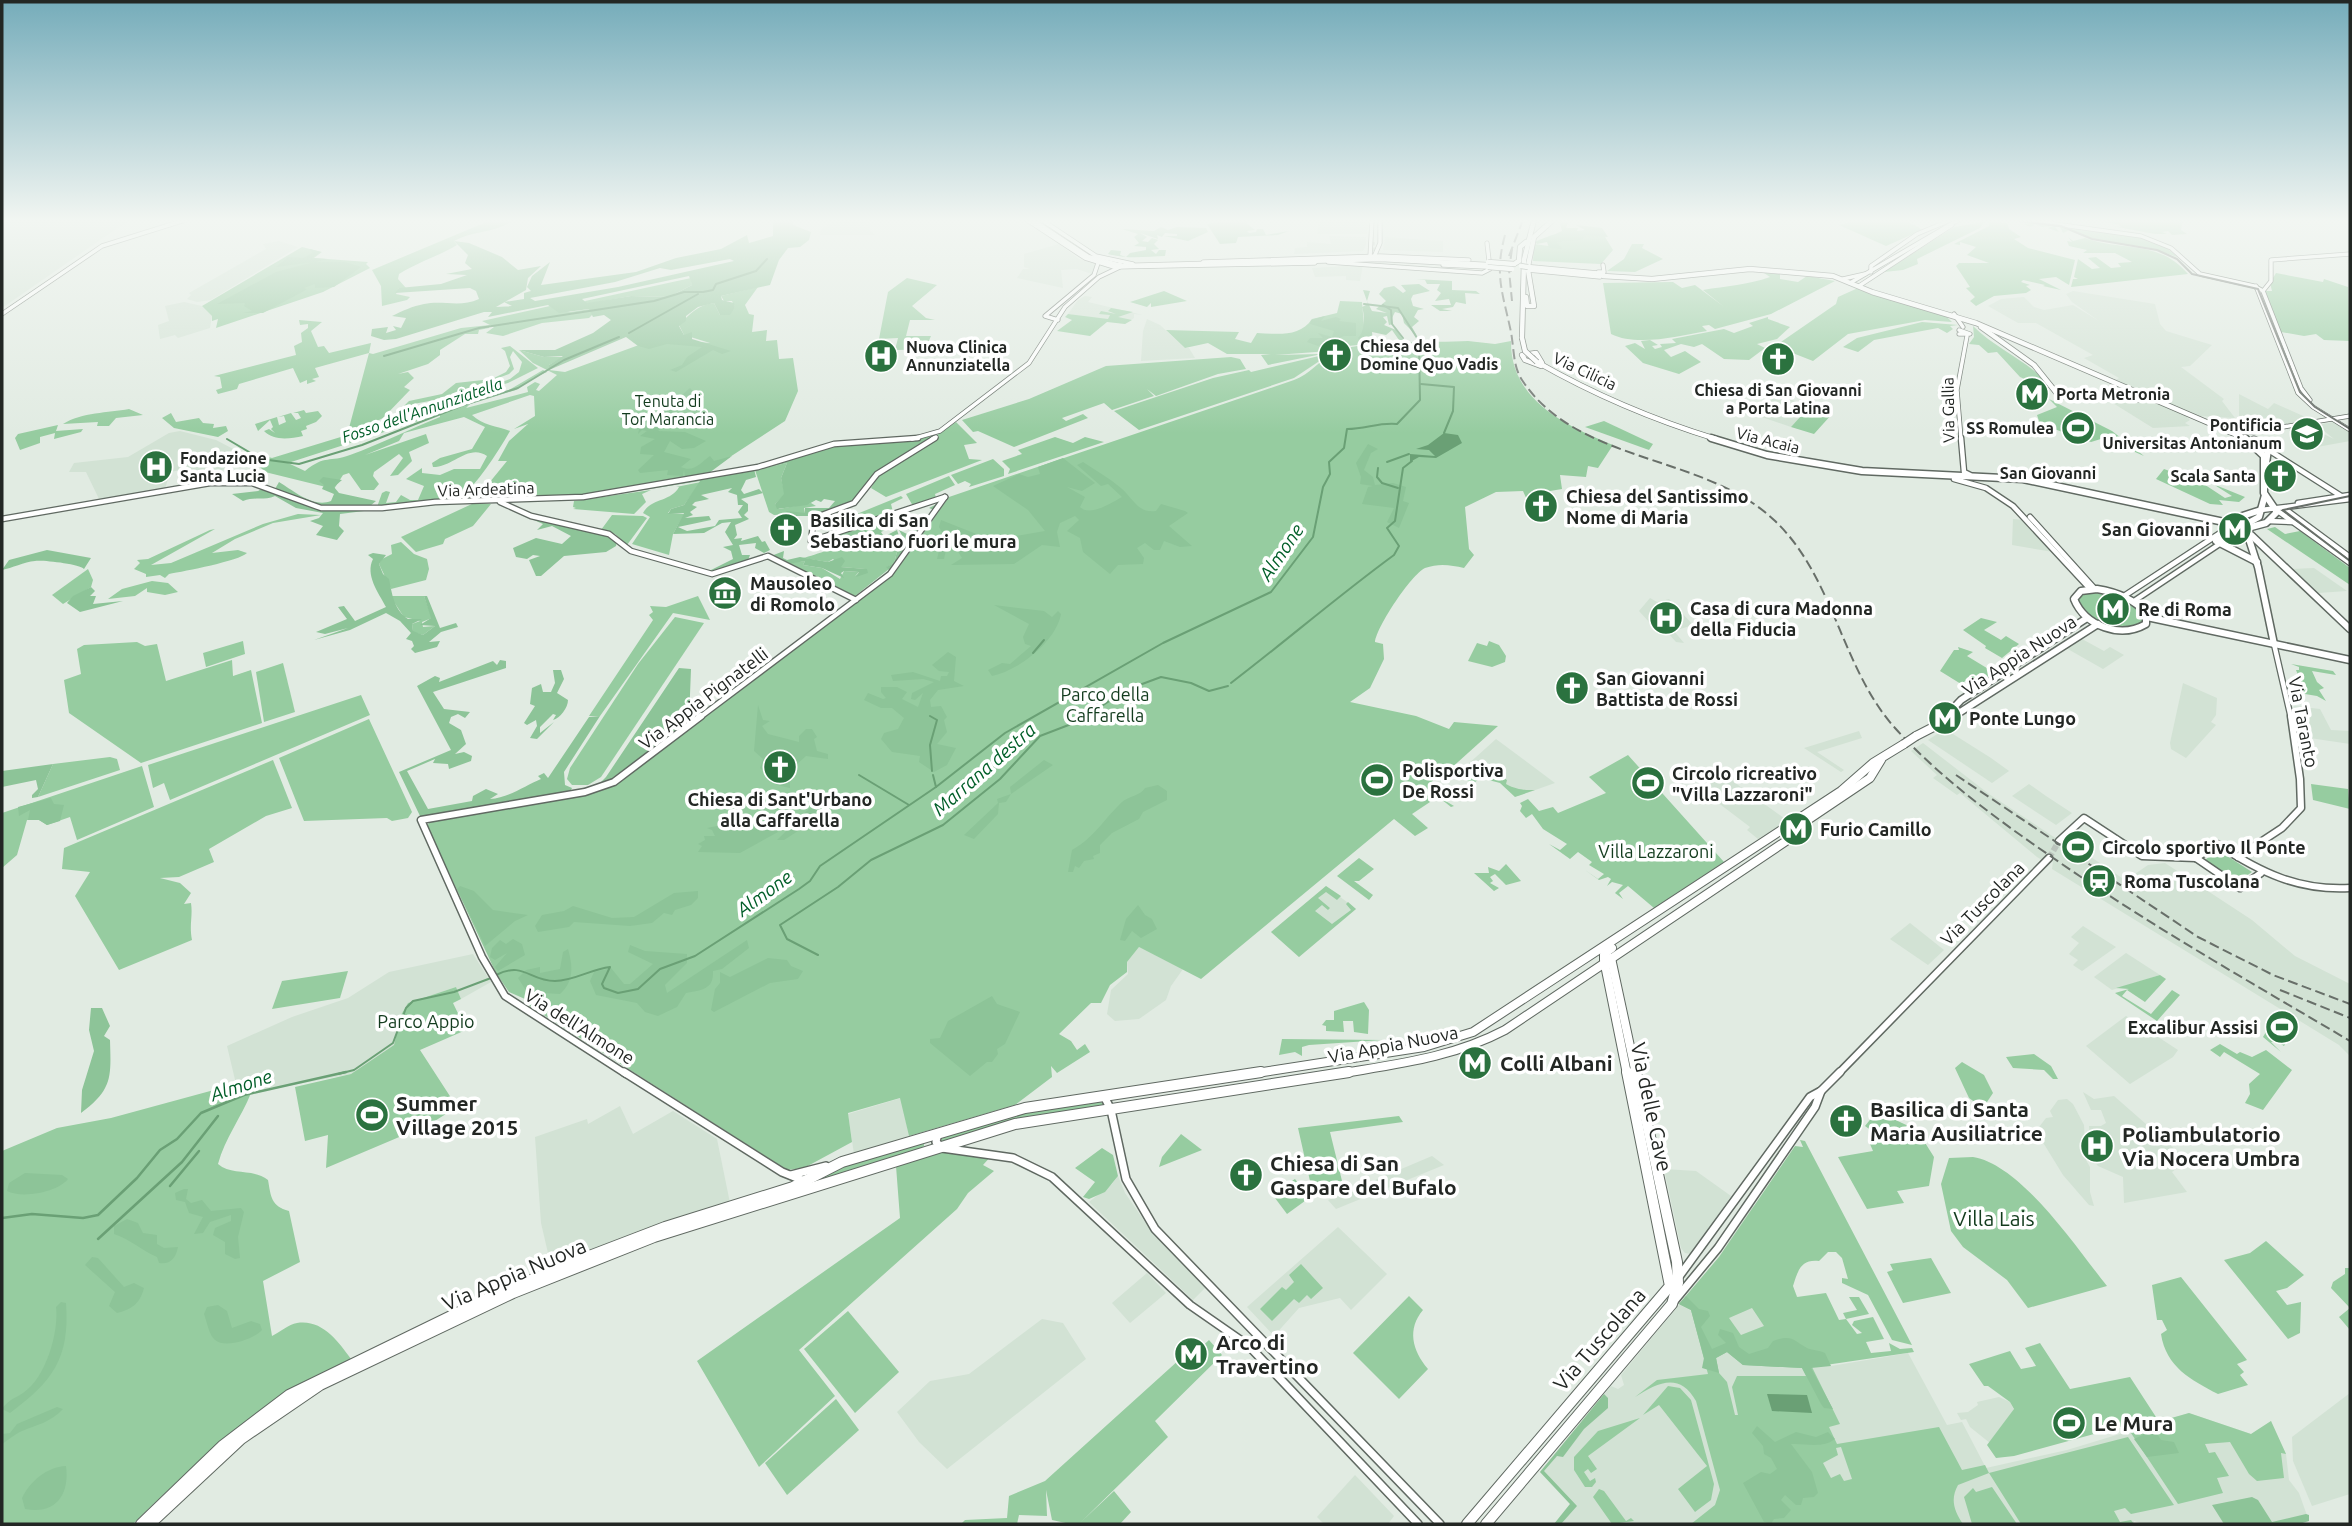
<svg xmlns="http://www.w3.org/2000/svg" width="2352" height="1526" viewBox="0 0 2352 1526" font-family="Ubuntu,sans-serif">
<rect width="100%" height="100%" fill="#e1ebe2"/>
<g fill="#d2e2d4">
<polygon points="2,220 129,220 2,308"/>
<polygon points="858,220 870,223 870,230 875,235 820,235 821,229 832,223"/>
<polygon points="1319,220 1368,222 1367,234 1317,234"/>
<polygon points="1329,236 1366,237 1366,245 1363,251 1294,254 1295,248 1307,247 1307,242 1331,244"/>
<polygon points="1385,237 1443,241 1443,252 1383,250"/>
<polygon points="279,241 298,247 211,300 197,302 187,299 191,295 189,293 266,249 263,244"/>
<polygon points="1059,244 1079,259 1095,264 1092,274 1077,269 1061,270 1063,288 1017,278 1023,269 1030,269 1024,267 1024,254"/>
<polygon points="1363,265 1360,281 1346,280 1346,276 1315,277 1312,268"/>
<polygon points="2073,291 2155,304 2160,324 2166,331 2212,345 2190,366 2181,367 2224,399 2222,401 2235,418 2198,416 2121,383 2116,380 2119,378 2084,358 2093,355 2036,323 2018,323 1988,306 2001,299 2024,297 2034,307 2044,310 2073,305 2099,321 2072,302 2066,294"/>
<polygon points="1085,296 1092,297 1088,302 1143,315 1134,314 1134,318 1125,324 1068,314 1078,300"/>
<polygon points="184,302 202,306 212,316 210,328 178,338 175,335 160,339 158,325 169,321 165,306"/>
<polygon points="1147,319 1160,325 1185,348 1189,348 1195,358 1141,361 1143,331"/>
<polygon points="1771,393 1810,406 1791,427 1756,415"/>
<polygon points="2239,394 2268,409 2274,403 2312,420 2258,428 2260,426 2239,417"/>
<polygon points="2108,400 2155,401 2185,415 2190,420 2185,423 2190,426 2153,428"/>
<polygon points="2334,422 2350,432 2350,441 2317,447 2289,430 2309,427 2334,439 2317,425"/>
<polygon points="180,431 216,440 239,452 251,464 207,473 205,483 190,485 186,469 170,472 165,489 100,501 86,472 69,472 74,463 128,457 169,433"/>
<polygon points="2013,519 2025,520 2053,552 2012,545"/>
<polygon points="2314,568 2347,591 2318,593 2292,569"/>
<polygon points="1650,598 1657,602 1669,599 1693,625 1674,631 1684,643 1676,642 1668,633 1661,635 1639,611"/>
<polygon points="2082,639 2104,651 2110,647 2124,655 2103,669 2066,648"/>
<polygon points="2183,683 2217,698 2216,715 2211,722 2216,725 2186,758 2171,749 2170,743"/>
<polygon points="2294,706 2320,709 2331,730 2350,731 2350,744 2303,737"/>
<polygon points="1945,729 1991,758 2009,771 1992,783 1928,740"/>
<polygon points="1859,731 1862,738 1817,752 1844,770 1841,772 1804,748"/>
<polygon points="1496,739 1527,762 1555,783 1518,796 1507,785 1466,766"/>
<polygon points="1923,743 1989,794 2078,853 2082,851 2122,878 2128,874 2132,876 2148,865 2165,863 2252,920 2295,956 2350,984 2350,1056 2339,1045 2052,869 2053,861 2045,856 2042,860 2037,857 1960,793 1957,795 1933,778 1937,775 1911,751"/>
<polygon points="1720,771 1742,788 1788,821 1758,839 1747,830 1750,827 1696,786"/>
<polygon points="2029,784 2046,796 2072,813 2056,825 2012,796"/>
<polygon points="1326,886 1356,909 1299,957 1271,932"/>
<polygon points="1910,923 1944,950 1928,965 1890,939"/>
<polygon points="2083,926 2116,947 2082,971 2073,965 2078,960 2069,954 2079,943 2071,937"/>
<polygon points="1139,947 1183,969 1171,986 1166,1000 1139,1019 1115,1021 1107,1014 1111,990 1128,974 1127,962"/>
<polygon points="2126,953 2160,975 2112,990 2094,977"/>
<polygon points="473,954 491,982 461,999 456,987 408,1003 401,1015 394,1045 351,1074 251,1093 236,1084 227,1046 292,1017 348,998 389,972"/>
<polygon points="2126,1016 2178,1050 2173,1057 2130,1084 2086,1046"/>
<polygon points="2083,1092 2094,1099 2114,1096 2187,1160 2172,1172 2187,1192 2124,1203 2123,1177 2098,1166 2092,1159 2089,1126 2101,1126 2106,1123 2101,1110 2091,1110"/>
<polygon points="901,1098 909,1136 854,1154 848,1114"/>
<polygon points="2067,1099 2073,1104 2084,1125 2086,1160 2090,1167 2090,1192 2094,1206 2089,1205 2063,1175 2036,1131 2046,1118 2053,1117 2050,1111 2058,1100"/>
<polygon points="620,1106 633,1134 673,1111 717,1139 730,1203 633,1233 551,1266 541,1223 535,1137 587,1119 588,1124"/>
<polygon points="1432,1156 1444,1165 1336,1209 1328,1200"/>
<polygon points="1664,1169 1696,1171 1731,1196 1691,1254 1685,1253 1681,1248"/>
<polygon points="1118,1176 1125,1193 1154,1235 1205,1288 1193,1300 1089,1202 1112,1184"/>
<polygon points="1753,1205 1831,1366 1908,1353 1947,1425 1962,1422 1986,1468 2067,1450 2189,1413 2251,1434 2271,1421 2286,1454 2289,1480 2299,1493 2309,1521 2299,1524 2143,1524 2134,1521 2134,1524 1554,1524 1570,1504 1540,1472 1611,1386 1618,1389 1624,1385 1621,1375 1719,1257"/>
<polygon points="1338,1227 1387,1274 1351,1310 1340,1298 1299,1308 1274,1336 1247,1307"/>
<polygon points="1147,1273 1166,1293 1130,1323 1112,1303"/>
<polygon points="1042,1319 1063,1323 1086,1359 947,1469 919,1442 897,1412 930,1381 969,1374"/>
<polygon points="2350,1393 2350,1494 2312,1506 2293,1461 2292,1437"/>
<polygon points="1999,1397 2010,1402 2014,1410 1990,1443 1970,1427 1966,1419 1961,1420 1957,1413 1968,1412 1978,1405 1977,1402"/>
<polygon points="1355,1475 1394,1516 1388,1524 1324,1524 1317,1517"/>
</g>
<g fill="#96cca0" fill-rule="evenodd">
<path d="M491,220H514C494,234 474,230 454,241L457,245C439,256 418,262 399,274L398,279L406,288H399L396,294L410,297L407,300L382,306L381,286L372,270Z"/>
<path d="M1859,220C1880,220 1906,216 1922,230L1886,246L1839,225Z"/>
<polygon points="1993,220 2005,221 1996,223 2007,223 2009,229 2021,237 2014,239 2028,248 2075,260 2069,285 2056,277 2039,279 2061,290 2043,286 2045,285 2023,280 2021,282 2030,285 2026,286 2031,290 2026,293 1994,296 1976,306 1970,301 1975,297 1966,288 1970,287 1956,266 1959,263 1989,263 1967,255 1976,247 1960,242 1960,245 1954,244 1989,226 1990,221 1995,223"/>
<polygon points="2092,220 2183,220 2181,230 2187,234 2172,235 2168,231 2162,232 2167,234 2155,234 2112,226 2121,227 2118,224"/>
<polygon points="1984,222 1980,228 1917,259 1918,264 1903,270 1884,272 1954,227"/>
<path d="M2022,222C2061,227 2150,226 2177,257C2142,243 2101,246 2069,230L2063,233L2060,227H2055L2059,232L2048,228L2053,226L2042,227L2035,224L2031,227L2023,224L2033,223Z"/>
<polygon points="1602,232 1613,250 1601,264 1533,261 1534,244 1549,246 1555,239"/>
<path d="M2068,237L2073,241L2085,238C2123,252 2158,239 2188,274L2071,287L2073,279H2078L2074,277L2078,259L2092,269L2100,268L2088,258L2096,257L2111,268L2121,267L2118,263L2132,262L2115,253H2083L2087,250L2069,246L2067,241L2072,242Z"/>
<polygon points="1632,244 1644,244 1642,248 1663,259 1635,272 1607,271 1624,259"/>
<polygon points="302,247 322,252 314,258 368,262 366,264 370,268 323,292 207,331 216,328 218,319 212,321 212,316 202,306"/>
<path d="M1764,273L1780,274V279L1798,282L1807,276L1835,281L1771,314L1715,329L1709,325L1702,326L1707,331C1679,336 1637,347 1611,334L1603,283L1673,282L1682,288L1695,285L1723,306L1703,290C1726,286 1748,285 1770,277Z"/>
<polygon points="2276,273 2323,282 2324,279 2348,287 2350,341 2324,340 2316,334 2304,336 2281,332 2265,291 2272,291 2270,283"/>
<polygon points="691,278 692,285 669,297 631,296 586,304 585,301"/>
<polygon points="907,278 937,285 912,306 926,318 935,320 910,320 906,336 931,336 928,343 949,344 948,349 895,350 898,338 879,339 888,292"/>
<path d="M758,287L745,305L749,314L754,315L752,332L767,330L766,341L777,340L779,359L793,358L798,391L785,421L713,468L705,476L599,494L528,498L534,486L505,487L500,496L486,497L492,488H485L507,461H498L509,441L528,424L514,429L535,416L534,396L530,395L472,415C482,425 497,426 510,431C495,457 479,481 458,501L377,507L382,493L386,491L390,492L386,503L396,502L401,495L410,500H418L424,486L406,479L422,468V473L440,475L454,469H480L487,456C469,443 453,467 433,467L432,463L440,458L472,449L485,427L464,417L404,433L399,441L365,455L426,434L429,443L409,452L412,461L398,475L390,476L403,458L399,454L374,472L373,476L379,484L374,490H361L349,473L343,475L334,489L265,472L250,457L258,454L272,458L344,436L342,431L349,428L369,353L315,368L319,377L312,379L316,381L307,384V380L300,383L293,368L239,384L237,389L218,394L216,390L222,388L220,377L214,376L296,355L294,346L302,342L301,333L308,328V324L300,325L299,320L322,322L311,331L318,347L324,346L329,353L371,343L369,353L373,354L461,328L490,325L489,328L479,330L478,334H465L440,350V355L428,364L398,374L408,372L414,378L404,387L410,390L383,418L359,430L360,436L509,390L543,370L547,372L533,378L516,390L471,403L466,408L528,392L527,387L535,382L540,384L536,390L539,391L557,375L533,363L519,350L544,357H563L549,365V370L565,372L658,338L710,343L684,335L679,325C690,314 697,305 714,303L720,315L735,307L732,301H724L721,296ZM440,414V417C409,429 381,444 350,455C329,463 326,454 305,471L288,463Z"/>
<polygon points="1858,288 1942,312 1952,322 1925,320 1848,334 1813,361 1775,346 1836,304 1838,297"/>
<polygon points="1164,291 1187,301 1151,307 1151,303 1147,307 1130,302"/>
<path d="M1340,301L1362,302L1365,337L1368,344L1348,346L1336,340L1324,345L1329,351L1275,355L1322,354L1268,365L1261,355L1271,354H1227L1208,343L1185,348L1166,330L1239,332L1235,339L1251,343L1257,333C1279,334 1300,337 1312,319L1337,313Z"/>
<polygon points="550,306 570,312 590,309 594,313 589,318 542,323 503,336 486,333 494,327 482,321"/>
<polygon points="1111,308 1133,312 1118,317 1132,320 1125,324 1107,322 1090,336 1057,331 1072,320 1065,317 1068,314 1108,319 1110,315 1099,314 1101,311 1116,314 1108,311"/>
<polygon points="1768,317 1768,319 1790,327 1777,339 1757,344 1765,348 1749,360 1724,359 1702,344 1694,347 1681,344 1664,350 1671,357 1685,351 1701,362 1679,374 1643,363 1625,346 1635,343 1645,349 1641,341 1650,340 1658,345 1652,346 1655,349 1662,347 1660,344 1676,343 1672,339 1724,329 1734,333 1753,326 1749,323"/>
<polygon points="1922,322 1958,325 1950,326 1953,329 1947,333 1938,328 1874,340 1858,352 1843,347 1857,338"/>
<path d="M1973,326C1995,348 2027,361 2044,380L2042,387L2020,377L1997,352L1988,353L1979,345L1969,344L1974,337Z"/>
<path d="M1468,341L1495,344L1511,341C1510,400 1566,426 1613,445L1598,468L1588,466L1586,477L1560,475L1562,489L1550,491L1554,498L1527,500L1523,491L1496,492L1465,507L1469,549L1474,555L1464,568C1451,565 1439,563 1425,568C1411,575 1377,626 1375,642L1383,644L1384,659L1370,688L1350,702L1416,716L1449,729L1454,722L1498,726L1448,771H1439L1427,790L1454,806L1451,807L1436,795L1428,800L1430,802L1412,814L1428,828L1415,836L1394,819L1201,979L1139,947L1127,962V972L1110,985L1101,1003H1091L1059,1034L1071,1041L1077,1050L1085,1044L1090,1052L1057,1073L1051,1066L1052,1077L1015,1105L909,1136L900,1098L848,1113L852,1142L804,1168L787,1170L525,1003V999L509,992L496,973L427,826L431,820L570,798L619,782L896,571L949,497L1294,380C1310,374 1319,361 1333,353C1360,339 1435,343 1468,341Z"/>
<polygon points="510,346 538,368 508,383 469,394 510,379 519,372 522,362 513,351 510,357 514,369 509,374 441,399 413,404 396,420 365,431 389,421 409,401 442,394 456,383 492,379 506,372 510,366 505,351 501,348"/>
<polygon points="1319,356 1324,358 1294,378 1139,430 1114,411 1213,378 1249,370 1251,372"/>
<polygon points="1231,357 1240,359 1246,369 1218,374 1156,396 1147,389 1154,396 1112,410 1104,403 1062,418 1066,421 1083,414 1088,418 1014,447 978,431 973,432 962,420 1029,399 1106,366"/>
<polygon points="2049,399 2112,431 2144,456 2104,438 2091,442 2040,424 2037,415 2057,407"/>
<polygon points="1810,406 1832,414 1814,434 1791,427"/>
<path d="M129,409L143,415L116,418L109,426H97L98,422L63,424C82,412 108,413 129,409Z"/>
<path d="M304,410L306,413L318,411L322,416L316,422L306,426L307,429L301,431L303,436C289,439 274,441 264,431L269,429L275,433L271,429L273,427L270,420L258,431L255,424L277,417L279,425L286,422L284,416L278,417L291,413L296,420L301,418L298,413H293Z"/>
<polygon points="171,413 176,422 199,418 203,423 214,424 213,428 226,426 228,431 218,437 174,428 162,418"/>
<polygon points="1604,421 1653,444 1649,450 1585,427"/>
<polygon points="956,422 977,443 964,445 969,459 982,460 886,497 871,488 878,476"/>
<polygon points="58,425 56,431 83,429 81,432 54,439 55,433 40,437 40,443 20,450 15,438 18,434"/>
<polygon points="1055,437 1073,443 1085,437 1104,442 1008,474 1010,469 1002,461 1022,454 1018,450"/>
<polygon points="993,459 1004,469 1004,476 969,487 971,484 965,481 958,484 951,475"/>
<polygon points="787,463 781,478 785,494 775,504 779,509 811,503 816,506 804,508 805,513 774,515 769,512 755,470"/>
<polygon points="2164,469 2175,473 2184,471 2225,498 2232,496 2213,484 2245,497 2239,502 2219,500 2223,505 2210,504 2156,479"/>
<polygon points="949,476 955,485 935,494 936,498 913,506 906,494"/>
<path d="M701,482L684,505L671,509L668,513L684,514L673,534L669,555L632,544L650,517L643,513C651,498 671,502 679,487H676Z"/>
<polygon points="651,490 642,494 646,502 634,514 573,509 576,508 573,507 574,501"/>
<polygon points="901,496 903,498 891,504 893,512 853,525 847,518"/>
<polygon points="474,503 491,504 473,526 445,539 443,544 416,552 401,537"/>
<path d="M298,514L321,515L273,523L235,539L212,553L238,550L247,553C239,561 185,571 169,574L165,578L160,575L146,577V574L134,569L140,563L137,560L148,559L210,530L215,529L151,565L171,563L263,524Z"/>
<polygon points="612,515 643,516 647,518 627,545 615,534 601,530"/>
<polygon points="2275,527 2285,534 2300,531 2350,568 2350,585 2267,529"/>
<polygon points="401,542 414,554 427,559 429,569 426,580 391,589 379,564 382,559 392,554 391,545"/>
<path d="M873,543L881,550L907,544L897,552L894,563L887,567L889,569L855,596L788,563L805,561L803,565L822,568L840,579L844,571L859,572L855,576L865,569L841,567L833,559L828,562L803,558C819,554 854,539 867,547Z"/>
<polygon points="88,569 93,580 91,587 63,604 52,595"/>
<polygon points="152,581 168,583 178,592 165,595 147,592 147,588 135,596 108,599 122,589"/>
<path d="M2094,591L2123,597L2142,612V623C2120,632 2083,625 2078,599L2084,593Z"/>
<polygon points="390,596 424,596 432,618 422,622 423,627 435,626 423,635 413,632 412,624 420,621 404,617"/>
<polygon points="698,596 710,620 673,613 600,716 589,716 653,620 649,615 653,612 650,606 666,607"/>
<polygon points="675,617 704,623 601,777 588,785 572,785 567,779 570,768 638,664"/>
<polygon points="1981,618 1997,622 1984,630 2001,640 2006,636 2019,644 2002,658 1985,648 1986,646 1963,630"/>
<polygon points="243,641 245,654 206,667 203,653"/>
<polygon points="1489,641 1499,645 1506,656 1505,662 1492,667 1468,661 1477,643 1487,646"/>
<polygon points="137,642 145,646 157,644 166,681 232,660 233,676 251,670 262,723 141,763 69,713 64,680 81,674 77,649 84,645"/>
<polygon points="1958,647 1973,652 1967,656 1995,673 1980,683 1971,677 1961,684 1940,671 1954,650 1959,650"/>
<polygon points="283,663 295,712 264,722 256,672"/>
<polygon points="2291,664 2333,671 2336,675 2312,671 2317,682 2324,688 2319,690 2326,701 2317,696 2299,693 2294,679 2300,680 2296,670 2299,670 2299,667"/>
<polygon points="361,695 370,715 170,800 164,783 153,788 148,765"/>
<polygon points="369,719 412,812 408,818 392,821 387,818 304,821 279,758"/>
<polygon points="1628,755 1724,862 1654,908 1628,886 1619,893 1623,899 1615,893 1623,885 1612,882 1607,886 1611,879 1608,877 1599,880 1585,870 1598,879 1604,874 1589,865 1592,862 1578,852 1570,859 1549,844 1560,850 1567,844 1543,829 1532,814 1526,818 1520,811 1522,806 1520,803 1528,799 1539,811 1553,807 1558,813 1606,793 1589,777"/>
<polygon points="110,757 117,759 120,770 38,797 53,764"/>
<path d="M273,760L292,808L266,816L209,849L214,862L179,877L160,878L180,883L191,893L184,904L191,903C193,916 189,925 192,940L119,970L75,896L90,872L62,869L64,848Z"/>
<path d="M1472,761L1482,768L1484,773H1495L1507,780L1506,784C1517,790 1524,790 1535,790L1515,797L1500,783L1481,778L1472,784L1458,773Z"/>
<polygon points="142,766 154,807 77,840 70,817 47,825 39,820 27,820 17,855 2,868 2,813"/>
<polygon points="2311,784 2348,789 2350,809 2313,800"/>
<polygon points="2218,850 2252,872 2237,882 2205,860"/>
<polygon points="1359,858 1374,869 1359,881 1354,881 1373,895 1369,900 1337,876"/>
<polygon points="1506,864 1521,881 1506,885 1495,874 1490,877 1493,881 1490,883 1499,888 1494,891 1474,873 1489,873 1488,867 1499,871"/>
<polygon points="1326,886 1341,896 1337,900 1326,892 1318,898 1330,908 1328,910 1322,905 1315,911 1332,924 1351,910 1346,904 1348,902 1356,909 1299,957 1271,932"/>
<polygon points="348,971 340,998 272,1009 282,981"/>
<polygon points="2160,975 2166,979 2145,1002 2127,990 2122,996 2151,1014 2172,990 2180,995 2157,1021 2115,993 2129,989 2116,988"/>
<polygon points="456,987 461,999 453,1003 466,1030 420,1050 457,1107 430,1124 326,1168 328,1135 305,1141 295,1087 351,1074 394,1045 401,1015 408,1003"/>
<polygon points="1364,1002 1369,1010 1368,1034 1354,1032 1353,1021 1343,1021 1344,1032 1326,1031 1326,1026 1322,1025 1326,1020 1334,1020 1334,1011"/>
<polygon points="2278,1012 2297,1024 2284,1046 2276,1041 2271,1042 2281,1052 2263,1037"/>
<polygon points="1282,1039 1383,1040 1309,1045 1302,1047 1302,1056 1295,1052 1279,1055"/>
<polygon points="2220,1044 2237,1054 2240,1052 2252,1057 2266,1050 2292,1070 2263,1110 2245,1103 2250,1094 2249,1084 2260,1074 2224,1052 2220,1057 2210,1050"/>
<polygon points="2034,1054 2051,1066 2058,1079 2053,1079 2044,1070 2013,1068 2006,1057"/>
<polygon points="1962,1062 1984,1075 1993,1093 1983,1108 1969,1098 1955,1068"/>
<path d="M236,1084L251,1093C241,1118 225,1138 218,1164C232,1176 253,1168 268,1180C271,1197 271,1206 289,1211L300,1262L263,1281L272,1336C279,1333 289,1324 297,1323C322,1319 338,1341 351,1359C261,1403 203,1455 133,1524H2V1151L57,1128L111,1118Z"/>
<polygon points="1099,1099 1104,1106 941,1142 943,1136 1003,1116"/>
<polygon points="1872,1109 1917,1130 1934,1157 1929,1186 1897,1191 1904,1203 1867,1209 1838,1157 1873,1151 1870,1144 1874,1141 1870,1134 1872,1131 1865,1126 1873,1116"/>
<polygon points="1399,1116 1403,1122 1330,1132 1343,1185 1317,1189 1310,1181 1298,1128"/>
<polygon points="1181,1134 1202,1150 1159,1167 1162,1157"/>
<path d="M1800,1140L1805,1141L1912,1345L1892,1340L1868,1295L1842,1283V1278L1848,1279L1842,1258L1836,1252H1828L1819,1261C1801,1259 1798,1270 1793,1286L1797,1297L1826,1293L1839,1320L1846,1319L1843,1313L1857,1310L1849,1297H1859L1869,1314L1846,1319L1857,1334L1862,1333L1852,1325L1854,1321L1873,1317L1884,1339L1866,1342L1871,1353L1891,1351L1889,1343L1900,1349L1912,1348L1914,1352L1812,1367L1840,1424L1829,1427L1837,1444L1939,1427L1962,1470L1985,1465L1989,1473L2128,1437L2174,1505L2131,1514L2125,1508L2114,1511L2120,1522L2131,1520L2134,1524H2021L1989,1473L1958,1485C1950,1499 1954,1511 1963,1524H1691L1715,1505L1720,1490L1696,1401C1680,1372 1658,1382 1635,1397L1657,1380L1708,1374L1691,1310L1679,1304L1719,1257L1795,1146L1803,1147ZM1752,1308L1764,1326L1741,1335L1729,1318ZM1727,1352L1743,1365L1802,1368L1806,1376H1737L1732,1387L1738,1415H1735L1727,1382L1719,1373L1716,1358ZM1841,1447L1852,1479L1844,1481L1840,1474L1831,1478L1823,1463L1838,1455L1836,1448Z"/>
<polygon points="924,1141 924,1146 914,1152 823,1179 822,1175 828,1171"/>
<polygon points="1102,1148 1113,1155 1118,1176 1105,1192 1089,1199 1083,1197 1095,1182 1075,1168"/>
<polygon points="968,1152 992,1155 983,1165 994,1171 968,1193 957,1209 799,1350 835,1396 759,1467 697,1361 900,1218 896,1166 937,1153"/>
<path d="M1973,1157C2022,1165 2077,1249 2107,1286L2028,1308L2007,1280L1963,1247L1951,1231L1941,1184L1949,1158Z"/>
<polygon points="1295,1179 1309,1198 1287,1214 1272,1194"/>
<polygon points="2266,1241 2304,1275 2287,1288 2276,1291 2287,1305 2301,1302 2300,1333 2288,1339 2224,1260 2250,1253"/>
<polygon points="1931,1258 1951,1293 1903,1303 1887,1272 1893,1270 1890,1264"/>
<polygon points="1301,1264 1323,1288 1311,1299 1307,1295 1299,1303 1294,1299 1272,1321 1260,1309 1282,1287 1286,1290 1294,1282 1289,1275"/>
<polygon points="2345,1268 2350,1268 2350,1330 2339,1317 2350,1308 2331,1288 2333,1282 2345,1274"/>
<path d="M2181,1277L2247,1360L2237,1364L2244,1372L2240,1375L2248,1385L2218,1394C2191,1380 2166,1367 2161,1334L2167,1330L2162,1320H2157L2152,1285Z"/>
<path d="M1409,1296L1423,1310C1407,1329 1412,1350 1428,1369L1399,1399L1353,1353Z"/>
<polygon points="848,1311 899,1372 855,1413 804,1349"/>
<polygon points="1209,1340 1222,1355 1155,1421 1168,1437 1081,1522 1114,1491 1131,1512 1120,1524 1070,1524 1052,1520 1046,1490 1047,1516 1019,1515 1017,1524 961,1524 965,1520 1007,1518 1009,1496 1045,1481 1190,1350 1194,1354"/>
<polygon points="2040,1343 2070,1389 2130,1377 2156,1417 2014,1456 1996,1458 1987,1445 2014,1409 2010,1402 1988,1386 1984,1386 1969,1364 2010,1351 2021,1369 2036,1366 2025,1348"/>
<polygon points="1668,1386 1680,1388 1691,1400 1714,1484 1711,1500 1695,1512 1678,1489 1707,1466 1659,1405 1643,1415"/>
<polygon points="836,1399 859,1430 787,1495 765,1463"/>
<polygon points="2189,1413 2251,1434 2271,1421 2286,1454 2281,1453 2284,1478 2257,1481 2249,1474 2230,1442 2205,1444 2209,1453 2215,1452 2229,1476 2217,1478 2223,1493 2178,1504 2129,1430"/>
<polygon points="1640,1418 1588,1456 1597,1469 1591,1473 1588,1469 1584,1472 1590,1481 1595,1478 1596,1482 1592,1487 1585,1487 1574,1470 1574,1457 1598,1431"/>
<polygon points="1992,1487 2017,1524 1972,1524 1964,1497 1973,1488 1976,1492"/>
<polygon points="1599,1489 1604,1491 1626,1521 1631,1518 1634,1521 1612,1524 1593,1497"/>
</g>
<g fill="#8dc498" fill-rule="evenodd">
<path d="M773,220H792L793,225L811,232L809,240L800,247L788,248L779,260L770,285L721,296L722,300L734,303L735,307L730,315H720L714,303L698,307L686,316V321L679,326L684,335L692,332V339L731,351L722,354L713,350L676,372L670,370L682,365L687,357L702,347L667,344L649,349L638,346L626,337L549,370V365L563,356L544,357L519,350H555L593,333L611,320L604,315L593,317L589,309L559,313L548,305L488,317L492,312H484L396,339L384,340L371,336L372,329L388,327L386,333L396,330L393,326L401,328L406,318L392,316C402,311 413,306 424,304C443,300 460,308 479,299L476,291L470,288L395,293L399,288L441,284L467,275L446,274L472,269L465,263L468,255L454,241L469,243L502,257L518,270L541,266L528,278L526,290L496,307L512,306L504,302L524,299V293L531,291L527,287L532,276L550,262L541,285L636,272L676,258L721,249L747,235L749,243L773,236ZM730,259L734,261L618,287L535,301L530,298L615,282L660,268L671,270ZM689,276L692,285L669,297L631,296L587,303L582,299Z"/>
<polygon points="1241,220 1251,221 1246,223 1255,230 1247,231 1249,233 1256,232 1257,229 1263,229 1266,235 1289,231 1278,235 1238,237 1236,243 1220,244 1207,224"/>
<path d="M1559,220H1569L1566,228H1578L1577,231L1585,230L1576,225L1602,228L1608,237L1585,235L1582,240L1557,242L1562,249L1549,248L1547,242L1537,244L1535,242C1544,237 1552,236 1562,231Z"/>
<path d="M1161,227L1168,230L1177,227L1206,228L1208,232L1188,241L1164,236H1177V234L1165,233L1162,237L1157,235L1158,239L1140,233L1147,237L1142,241L1148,242L1152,238L1158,240L1154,244L1159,249L1151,250L1156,254L1159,250H1166L1165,256C1149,256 1130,260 1108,254L1111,250L1121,251L1120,255L1126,257L1130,253L1146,250V247L1134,246L1139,243L1134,237L1138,234L1122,229L1154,231Z"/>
<polygon points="310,249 321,252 312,258 328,259 315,262 345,262 361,267 334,287 315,288 315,284 304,288 307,289 304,291 263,313 243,313 252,311 244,306 245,303 217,304 276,272 314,262 276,267 288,257 304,258 312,253"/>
<polygon points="1416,279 1452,281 1452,290 1476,291 1480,294 1465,293 1466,304 1456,302 1453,307 1442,309 1452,311 1440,311 1431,305 1451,305 1449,299 1435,301 1441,293 1437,290 1440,284 1427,284 1425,280"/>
<path d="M1419,284L1430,291L1413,295L1411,299L1413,306L1424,309L1418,310L1414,317L1419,321L1412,327L1417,336L1404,323L1402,314L1395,312L1391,320L1393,324L1389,325L1387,316L1383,317L1387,322L1384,325L1396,330L1404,341L1399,340L1392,330L1386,335L1372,332L1373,343L1360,342L1358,338C1365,332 1365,315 1362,307L1368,304L1363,290L1370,291L1367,301L1372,311L1387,313L1376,309L1386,301L1379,294L1384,288L1394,286L1403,293L1406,291L1401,285Z"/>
<polygon points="1325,316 1321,321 1336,317 1341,319 1339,321 1356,323 1356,336 1344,336 1318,346 1307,342 1310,338 1323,338 1318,333 1332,337 1334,331 1310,324 1311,320"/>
<path d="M690,388L700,400L674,407L670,420L658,431L685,432L706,441L694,448L682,449L670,441L664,452L691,459L681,467C694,473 701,462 710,456L714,461L732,456L705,476L685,477L684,470L683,476L667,475L668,470L640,473L638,470L654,455L640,454L641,447L655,439L640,436L647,431L642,430L638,434L640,424L665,410Z"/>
<polygon points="937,435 879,472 858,499 817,516 780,516 787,511 805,513 805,508 829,508 835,501 824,499 821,502 816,500 807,505 777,509 775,504 784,494 781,478 787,463 755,470 833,446 907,441"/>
<polygon points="1368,444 1378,449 1371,453 1364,470 1373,477 1375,485 1393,483 1406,487 1403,501 1409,503 1399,528 1387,522 1394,508 1362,504 1368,487 1373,486 1360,484 1361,477 1356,463"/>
<path d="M1063,458L1095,483L1082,491L1067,487L1085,497L1080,507C1090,517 1111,503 1122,497L1108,484L1101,486L1077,465L1083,462C1095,470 1109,478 1121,488C1132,497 1138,514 1156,511L1161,504L1185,511L1188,513L1169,526L1192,546L1180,547L1164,541L1160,550H1154L1145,543L1137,548L1144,558L1143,564L1118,565L1110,574L1083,552L1080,538L1067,531L1079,520L1075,516L1060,523L1057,532L1060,547L1042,545L1014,564L951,565L962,558L949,537L944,559H937L943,534L939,527L941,520L989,539L1003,534L1010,540V537L1045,531L1028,510L993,486L1019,474L1028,477L1040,474L1038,467Z"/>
<path d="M754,469L756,477L746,480L741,490L744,494L759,489L763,493L741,499L748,504V511L744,515L749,519L735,525L737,535L734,539L742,538L741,541L758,536L762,542L765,541L770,550L764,553L755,548L756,543L739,545L742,555H750L748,560L713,573L709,571L733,559L731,551L723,547L733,545L725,532L731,522L722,523L704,533L673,534L684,513L668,514L671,509L684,505L700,481L574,501ZM732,488L728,492L737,495L738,505H743L738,512L742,518L719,520L715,526L687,531L678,527L711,520L709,516L685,518L693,515L690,512L697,507L692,505L695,502L709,499L701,495Z"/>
<path d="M323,477L342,480L334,487L339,493L376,501L364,511L340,514L339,526L344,531L337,540L316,535L323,526L310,521L319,518L323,513L296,508L275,496C264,501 256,496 243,501L232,494L258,491L267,486L275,489L279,482C294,491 313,508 331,501L334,494L322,489L324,485L319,481Z"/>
<polygon points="941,502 892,571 857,597 771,556 784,551 783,558 787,560 800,557 828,562 842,557 845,561 841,567 867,569 868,573 856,577 859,572 844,571 841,573 844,578 822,568 803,565 805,561 789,564 856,596 889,570 886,567 894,563 897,552 906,544 890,539 895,538 887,535 897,530 899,536 897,538 899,541 904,539 899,530 909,535 934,510 929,508"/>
<polygon points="531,516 611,536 617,541 616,546 606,552 564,556 541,576 536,576 529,560 540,556 533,555 527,559 516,557 513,548 536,538 562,544 571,536 552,526 537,530 543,524 527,517"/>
<path d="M865,524L869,527L881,525L885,530L881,532L883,535H875L876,538C868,544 857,547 847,546L839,533Z"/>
<path d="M47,550L91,558L84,569C79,564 43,560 35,561C24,562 12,568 2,570L9,560Z"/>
<path d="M373,553L386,555L379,564L383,574L389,579C392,594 394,610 408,619H422L412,624L413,631L423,635L435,626L420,625L431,618L424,596H427L440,628L456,623L458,627L441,632L429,642L440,641L437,647L415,653L411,649L414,646L412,641L406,639L411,633L400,621L386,613L350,630L314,640L348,628L325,634L316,632L347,619L338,607L344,606L355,621L386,607C378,592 365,575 373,559L368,555Z"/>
<polygon points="91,587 95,591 90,596 96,596 93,604 123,601 80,612 67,603 73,596"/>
<path d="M994,605L1044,611L1052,617L1058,611L1061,614C1056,641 1020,670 992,676L988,670L1002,663L1010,664L1031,646L1025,644L1023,637L1029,624Z"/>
<polygon points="948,652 956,657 954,681 964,686 938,690 930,700 931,707 941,706 947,717 944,720 947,732 937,744 956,748 947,765 934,772 919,762 920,756 892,752 881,739 884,733 898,729 904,718 892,708 881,708 864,700 868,693 883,699 886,698 881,692 881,687 897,687 907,692 902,699 918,707 923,693 915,700 911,699 912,693 934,682 923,679 893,681 891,675 913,672 940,681 941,676 947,676 949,672 939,671 932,665"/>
<path d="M500,660L506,661V668L433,692L444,709L470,712L465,718L458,714L451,717L449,723L461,730L466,744L455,754L464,752L472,756L471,761L449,769L448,764L433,763L435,759L407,771L428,809L472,801L473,796L486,789L498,794L490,799C509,798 526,785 541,779L538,776L544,773L548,778L589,717L600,716L564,772L565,785L572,788L569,794L429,818L420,816L399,772L451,750L417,686L435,676L440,678L439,682L493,661L497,665Z"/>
<polygon points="679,668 691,669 689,720 621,776 595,788 606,777"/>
<path d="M553,670H561L564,679L557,693L568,700C568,708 560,718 553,720L556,715L553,714L540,727V733L554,722L537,739L530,738L537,726L536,720L527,725L524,723L535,706L530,704L532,688L541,684L543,692H551L555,683Z"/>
<polygon points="758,705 763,720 770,721 762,726 768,734 799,742 799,736 806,729 812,729 817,737 814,739 817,751 828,754 828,759 806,756 781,779 790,782 790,788 777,785 760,768 763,759 754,751"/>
<polygon points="1044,760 1053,765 1011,794 1006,802 999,803 998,814 974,839 964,835 998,803 997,799 1011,794 1010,787"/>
<polygon points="53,764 38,797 32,798 32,795 38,789 36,780 2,787 2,771"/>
<path d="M1158,785L1167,791V800L1143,812L1139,819L1112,833L1100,845V853L1093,856L1094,859L1084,861L1079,868L1075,866L1073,872H1068L1072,850C1095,837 1104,819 1122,802C1129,796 1140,796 1145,788Z"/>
<polygon points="802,793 822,796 825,799 820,811 807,816 809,824 784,840 777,840 811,807 811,803 801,797"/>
<polygon points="51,798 54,804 64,805 60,821 47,825 39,820 28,820 30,810 19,816 18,807"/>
<path d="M732,817H756V822C767,820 772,823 778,832L740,853L698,852L702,846L698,844L705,840L704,836H715L712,830L707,828L731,823Z"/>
<polygon points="460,886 474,891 493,910 528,915 515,921 485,946 457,889"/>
<polygon points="698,891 698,898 691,905 675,910 672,915 664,913 652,923 630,926 574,922 569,927 538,932 535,926 542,915 564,911 573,906 612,918 634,917 674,893"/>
<polygon points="1138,905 1145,915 1152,919 1157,929 1141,938 1132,931 1125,941 1120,940 1126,919"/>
<polygon points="513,939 522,944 525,955 498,971 495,967 507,953 495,960 490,957 492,948 500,940 506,944"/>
<path d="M747,940L749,948L722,969L713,971C714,990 701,990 686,993L677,1007L658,1016L645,1012L637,1003L596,995L590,981L594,972L611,968L624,984H630L653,964L628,952L630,945L645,951L687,954V963L665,985L667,993Z"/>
<path d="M568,949C573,966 574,982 560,994L527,992L518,978L526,970L540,967V973L560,969L563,952Z"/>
<polygon points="768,958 787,960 791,966 803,971 798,979 770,983 714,1012 711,1010 715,989 720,983 720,972 730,977"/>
<polygon points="992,996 997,1004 1020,1012 1005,1044 997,1049 998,1054 992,1062 987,1062 970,1076 930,1043 930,1039 940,1038 948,1021"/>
<path d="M91,1008H102L110,1026L104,1036L110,1040C111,1077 113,1089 81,1113L82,1090L94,1051L89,1030Z"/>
<path d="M25,1173L62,1175L68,1179C58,1192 22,1199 7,1191L9,1183Z"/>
<polygon points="184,1189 188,1189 186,1199 191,1203 202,1200 211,1211 241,1208 244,1212 238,1237 240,1258 235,1259 225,1254 225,1242 213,1235 215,1228 231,1221 231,1215 210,1222 203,1233 194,1234 203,1217 189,1213 185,1202 176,1200 175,1193"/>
<path d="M127,1219L138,1223L143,1233L157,1235V1244L164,1248L178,1247C176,1258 170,1265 159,1263L157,1257C141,1250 130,1239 114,1234V1226Z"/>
<path d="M92,1257L98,1258L124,1287L134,1283L144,1288C140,1303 133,1309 117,1313L109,1306L115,1292L85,1265Z"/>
<path d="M1686,1296L1699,1309L1708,1311L1710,1316L1701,1327L1712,1349L1726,1343L1718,1335L1720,1329L1733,1333L1739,1347L1749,1354L1768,1348L1773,1341C1792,1334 1793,1340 1807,1348C1811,1350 1819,1350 1825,1353L1831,1366L1811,1368L1833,1409L1824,1408L1821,1404L1802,1368L1743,1365L1727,1352L1716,1358L1719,1373L1702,1368L1704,1358L1691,1310L1679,1304Z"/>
<path d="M61,1302L66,1303C70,1358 53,1381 10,1413L2,1409C9,1399 14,1399 23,1393C46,1378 59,1332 56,1307Z"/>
<path d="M218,1305L227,1311L232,1328L251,1321L260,1324L262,1330C254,1339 225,1349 215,1340C209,1335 207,1322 204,1314L207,1307Z"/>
<polygon points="1604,1394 1608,1398 1608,1408 1584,1429 1563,1457 1557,1456 1544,1471 1577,1506 1561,1524 1554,1524 1570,1504 1540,1472"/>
<path d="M57,1407L63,1409C51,1422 37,1425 22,1431C15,1434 8,1440 2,1444V1434L10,1433L17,1424Z"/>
<path d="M1757,1426L1775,1442L1796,1432L1816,1437L1828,1432L1835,1439C1822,1449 1806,1443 1791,1444L1812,1472L1818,1493L1814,1497L1803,1498L1801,1505H1796L1785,1495L1781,1500L1791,1510L1784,1518L1774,1519L1771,1524L1764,1522L1743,1483L1761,1472L1770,1474L1777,1469L1771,1458L1764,1454L1763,1446L1752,1433Z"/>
<polygon points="2145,1429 2156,1432 2161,1440 2174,1442 2179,1453 2147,1457 2134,1439 2143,1435"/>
<path d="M66,1466C70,1495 55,1515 25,1509L22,1498C30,1481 47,1467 66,1466Z"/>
<polygon points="2252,1497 2258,1500 2272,1522 2306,1514 2309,1515 2309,1521 2299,1524 2224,1524 2212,1505"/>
</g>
<g fill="#6aa075">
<polygon points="1444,433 1458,435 1462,443 1436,458 1419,457 1410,462 1410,454 1435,456 1429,450 1416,449 1428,445"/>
<polygon points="1767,1394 1807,1395 1812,1413 1772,1411"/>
</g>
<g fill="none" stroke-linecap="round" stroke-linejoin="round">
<g stroke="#6aa075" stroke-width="2">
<polyline points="703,292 713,290 716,284 756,271 767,259"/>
<polyline points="1364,304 1398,308 1419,341"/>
<polyline points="1383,305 1391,310 1392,324 1403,338"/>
<polyline points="629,333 698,294"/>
<polyline points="384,356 479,328 654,301 684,292 702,292"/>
<polyline points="1421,384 1454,387 1453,411 1444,433"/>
<polyline points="227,439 261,459 299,464 362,445 461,406 518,388 564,360 619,337"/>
<polyline points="1387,462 1409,454"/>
<polyline points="1378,468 1377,477 1382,483 1398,488"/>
<polyline points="1033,653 1044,640"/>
<path d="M1231,683C1286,641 1338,596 1394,555L1399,546L1387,528L1395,521L1403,468L1412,461"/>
<polyline points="930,716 937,720 930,745 932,771"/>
<polyline points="859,775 909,805"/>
<polyline points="933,775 936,787"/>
<polyline points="818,955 787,939 780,925 838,887 871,860 943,825 1000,779 1040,736 1079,721 1126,690 1161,677 1191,683 1209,691 1228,686"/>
<path d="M496,975C524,961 529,981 555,981C574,981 591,969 610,967L602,984L604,988L618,993L638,989L660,969L695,956L799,889L810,881L820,866L936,787L1005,733L1163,643L1271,592L1313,537L1323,487L1330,474L1329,462L1344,448L1347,429C1366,429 1379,422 1397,424L1420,400L1419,344"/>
<polyline points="338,1074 354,1070 393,1043 406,1008 413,1001 454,992 491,978"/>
</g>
<g stroke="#6aa075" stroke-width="2.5">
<polyline points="170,1186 199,1151"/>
<polyline points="2,1218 32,1214 83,1218 98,1215 137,1178 160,1150 177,1139 201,1113 244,1095 346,1072"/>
<polyline points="98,1239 182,1162 218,1116"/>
</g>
<polyline stroke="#bbc4bc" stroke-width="3.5" stroke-dasharray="3.5 2" stroke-linecap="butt" points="1373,242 1373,253 1378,258"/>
<polyline stroke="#bbc4bc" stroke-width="6" stroke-dasharray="6 2.5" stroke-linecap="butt" points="2049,858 2059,841"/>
<g stroke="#606962" stroke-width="5">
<g id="secondary-far3">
<polyline points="1027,220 1085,258 1114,267 1315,263"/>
<polyline points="1042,220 1096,256 1133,264"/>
<polyline points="2026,220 2141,236 2171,248 2200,274 2254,286 2263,291"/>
<polyline points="1370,257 1372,220"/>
<polyline points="1374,257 1380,243 1380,220"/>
<polyline points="1203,262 1380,256 1469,260"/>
<polyline points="1328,262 1482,273 1490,269 1487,243"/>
<polyline points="1443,265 1487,267"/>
<polyline points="1528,270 1600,277"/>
<polyline points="1598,272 1604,272 1603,265"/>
<polyline points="1871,272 1871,266 1917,234 1948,221"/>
<polyline points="1843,279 1865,274"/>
<polyline points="1850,283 1958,220"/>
<polyline points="1859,286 1952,225"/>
<polyline points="2256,286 2298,393 2313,407 2350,430"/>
<polyline points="2263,291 2301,388 2310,400"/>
<polyline points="2263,291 2271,281 2271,260 2350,254"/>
<polyline points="2,314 102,246 185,220"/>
<polyline points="1954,314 1963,327"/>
<polyline points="1058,320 1045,316 1094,275 1098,263"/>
<polyline points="1959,330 1970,334 1959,334"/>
<polyline points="2231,430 2252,432 2350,416"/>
<polyline points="912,439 940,431 1029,363 1065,307 1099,277 1120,267 1120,263"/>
<polyline points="932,439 936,437"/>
<polyline points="1961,439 1957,390 1967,336"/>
</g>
</g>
<g stroke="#606962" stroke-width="7">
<g id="secondary-far2">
<polyline points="935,438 877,474 854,503 814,518 811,541 945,497"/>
<polyline points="1961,438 1964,472 1970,475"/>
<polyline points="2267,449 2341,496"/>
<polyline points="1954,479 1986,488 2013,506 2090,589"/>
<polyline points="500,502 531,516 609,534 631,551 712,574 768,556 856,600"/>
<polyline points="2298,503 2350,495"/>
<polyline points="2275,509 2350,563"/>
<polyline points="2285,509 2350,557"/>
<polyline points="2261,510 2350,499"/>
<polyline points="2030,517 2095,589"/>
<polyline points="2,519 210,483 252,483 321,508 382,508 435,502 583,497 758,467 834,444 918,438"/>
<polyline points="2268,521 2292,522"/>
<polyline points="2124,596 2231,526"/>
<polyline points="2134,601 2233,535"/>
<polyline points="2274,644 2291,718"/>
<polyline points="699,718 890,574 945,497"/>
</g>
</g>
<g stroke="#606962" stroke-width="9">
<g id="secondary-far1">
<polyline points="2059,841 2084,818 2142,856 2196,858"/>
<polyline points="2238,857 2282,828 2301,808 2300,779 2291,716"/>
<path d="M2196,858L2217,844C2260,872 2298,891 2350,888"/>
<polyline points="2196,858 2240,888 2261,873"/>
<polyline points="626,1074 505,996 482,957 421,820 585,792 614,782 701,716"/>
<polyline points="1838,1074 2049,858"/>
</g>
</g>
<g stroke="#606962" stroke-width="10">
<g id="secondary">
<polyline points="624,1072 782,1172 802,1180"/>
<polyline points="1104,1096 1111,1110 1126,1179 1155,1229 1440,1524"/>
<polyline points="938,1133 936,1142 942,1148 1013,1158 1052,1177 1190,1305 1249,1346 1418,1524"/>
<polyline points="791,1175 826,1166"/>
<polyline points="1678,1278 1810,1097 1821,1091 1840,1072"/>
<polyline points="1675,1300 1718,1248 1815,1107 1821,1091"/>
</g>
</g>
<g stroke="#606962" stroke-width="6">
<g id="primary-far3">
<polyline points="1032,220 1088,257 1121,266 1381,259 1488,265"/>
<polyline points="1514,264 1519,261 1520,247 1526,242"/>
<polyline points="1528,266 1534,237 1553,220"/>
<polyline points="1528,267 1603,274"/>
<polyline points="1603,276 1652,279 1750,269 1833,276 1872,292 1976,323 2246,439"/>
<polyline points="1526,297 1527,306 1534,306 1528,270"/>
<polyline points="1981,327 2034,365 2059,396 2151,400"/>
<polyline points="1522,338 1524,260 1534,220"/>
<path d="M1537,362C1593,394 1654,420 1716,439"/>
<polyline points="1541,366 1525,360 1522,355 1536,353 1542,363"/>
</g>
</g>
<g stroke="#606962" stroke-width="9">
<g id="primary-far2">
<polyline points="1711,438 1767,455 1862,471 2023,479 2224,522 2251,535 2350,629"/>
<polyline points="2254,440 2268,450 2266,463"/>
<polyline points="2224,522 2261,510"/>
<polyline points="2240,530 2266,523 2277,512 2264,493 2264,456 2245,438"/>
<polyline points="2248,536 2258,567 2274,644"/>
<polyline points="2257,562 2216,541 2259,517 2265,495"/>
<path d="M2097,589C2116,592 2133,598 2146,613V624C2120,639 2085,626 2074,599L2081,591Z"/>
<polyline points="2147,617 2350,660"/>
<polyline points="1944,718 1961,700 2087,618"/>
<polyline points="1951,718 2098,624"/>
</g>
</g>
<g stroke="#606962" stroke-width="10">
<g id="primary-far1">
<polyline points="1942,720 1945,716"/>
<polyline points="1916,736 1955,716"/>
<polyline points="1612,948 1604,954 1604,960 1627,1074"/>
<polyline points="1611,958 1636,1074"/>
<polyline points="1250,1074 1424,1047 1473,1032 1841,791 1873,763 1904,744"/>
<path d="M1338,1074C1396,1064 1452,1058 1505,1030L1804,829L1806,821L1870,778L1881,760"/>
</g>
</g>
<g stroke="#606962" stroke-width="12">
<g id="primary">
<polyline points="141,1524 222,1446 289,1395 486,1299 571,1263 665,1227 793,1187 842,1162 1025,1108 1261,1072"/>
<polyline points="150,1524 241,1439 320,1385 513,1293 654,1237 1015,1124 1349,1072"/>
<polyline points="1467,1524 1670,1286 1627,1072"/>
<polyline points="1486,1524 1672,1304 1678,1283 1677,1262 1636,1072"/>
</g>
</g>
<use href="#secondary-far3" stroke="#fff" stroke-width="3.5"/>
<use href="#secondary-far2" stroke="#fff" stroke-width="4.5"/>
<use href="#secondary-far1" stroke="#fff" stroke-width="6"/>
<use href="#secondary" stroke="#fff" stroke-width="7"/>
<use href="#primary-far3" stroke="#fff" stroke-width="4.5"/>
<use href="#primary-far2" stroke="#fff" stroke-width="6"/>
<use href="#primary-far1" stroke="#fff" stroke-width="8"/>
<use href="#primary" stroke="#fff" stroke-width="10"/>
<g stroke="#686f69" stroke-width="2">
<polyline points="2013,220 2061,226 2092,239 2157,250 2177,259 2192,274 2258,289 2300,392 2315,407 2350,429"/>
<polyline points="2350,496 2283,510 2350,561"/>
</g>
<g stroke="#686f69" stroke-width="2" stroke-dasharray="10 4.5" stroke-linecap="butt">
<path d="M1505,235C1494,275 1503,294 1511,332C1514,348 1513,367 1522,380C1578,465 1703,453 1774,520C1834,576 1841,668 1895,728C1943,781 2001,822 2059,862C2153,927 2252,983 2350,1041"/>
<polyline points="1512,249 1509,270 1512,301"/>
<polyline points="1509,256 1523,220"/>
<polyline points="1956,775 2198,937 2273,975 2350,1004"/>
<polyline points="2280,990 2350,1018"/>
</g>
<g stroke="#606962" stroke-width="6" stroke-linecap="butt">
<g id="primary-bridge-far1">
<polyline points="1488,262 1514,264"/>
<polyline points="1521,266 1528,267"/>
<polyline points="1488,267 1512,269"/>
<polyline points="1522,338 1525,351 1537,362"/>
</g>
</g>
<g stroke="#606962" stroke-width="10" stroke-linecap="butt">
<polyline id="primary-bridge" points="1904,744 1916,736"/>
</g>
<use href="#primary-bridge-far1" stroke="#fff" stroke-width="4.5"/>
<use href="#primary-bridge" stroke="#fff" stroke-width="8"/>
</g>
<linearGradient id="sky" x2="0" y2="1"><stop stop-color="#75acba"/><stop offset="0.51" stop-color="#f2f6f2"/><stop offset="1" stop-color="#f2f6f2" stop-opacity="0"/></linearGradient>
<rect width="2352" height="433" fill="url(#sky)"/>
<defs>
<g id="church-disc" transform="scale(1.75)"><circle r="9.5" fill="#2b723f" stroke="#fff"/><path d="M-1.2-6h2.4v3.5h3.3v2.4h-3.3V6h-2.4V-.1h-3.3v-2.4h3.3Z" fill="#fff"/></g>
<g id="hospital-disc" transform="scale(1.75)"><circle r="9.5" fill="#2b723f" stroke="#fff"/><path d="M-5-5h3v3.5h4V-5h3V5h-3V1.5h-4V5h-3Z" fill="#fff"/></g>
<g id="metro-disc" transform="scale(1.75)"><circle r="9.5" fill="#2b723f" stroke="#fff"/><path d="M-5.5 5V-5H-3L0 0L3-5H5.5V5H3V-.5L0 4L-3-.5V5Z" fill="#fff"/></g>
<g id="stadium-disc" transform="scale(1.75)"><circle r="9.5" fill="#2b723f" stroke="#fff"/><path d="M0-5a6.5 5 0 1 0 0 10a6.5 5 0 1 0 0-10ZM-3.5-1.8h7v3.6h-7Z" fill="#fff"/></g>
<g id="university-disc" transform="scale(1.75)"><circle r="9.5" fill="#2b723f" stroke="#fff"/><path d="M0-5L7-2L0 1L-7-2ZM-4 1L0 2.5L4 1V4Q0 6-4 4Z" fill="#fff"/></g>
<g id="museum-disc" transform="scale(1.75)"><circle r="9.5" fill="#2b723f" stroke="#fff"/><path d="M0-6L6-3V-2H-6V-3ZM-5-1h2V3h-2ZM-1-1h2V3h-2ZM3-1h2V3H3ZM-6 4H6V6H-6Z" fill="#fff"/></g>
<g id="station-disc" transform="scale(1.75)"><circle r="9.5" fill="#2b723f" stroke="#fff"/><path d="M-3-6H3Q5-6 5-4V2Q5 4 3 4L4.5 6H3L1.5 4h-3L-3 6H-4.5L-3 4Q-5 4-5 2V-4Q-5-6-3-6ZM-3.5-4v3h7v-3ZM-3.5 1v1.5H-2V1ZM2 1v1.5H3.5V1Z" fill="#fff"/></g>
</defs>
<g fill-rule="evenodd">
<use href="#church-disc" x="1335" y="355"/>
<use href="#hospital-disc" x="881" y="356"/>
<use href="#church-disc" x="1778" y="359"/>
<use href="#metro-disc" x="2032" y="394"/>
<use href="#stadium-disc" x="2078" y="428"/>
<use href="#university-disc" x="2307" y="434"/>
<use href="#hospital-disc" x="156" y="467"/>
<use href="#church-disc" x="2280" y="476"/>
<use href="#church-disc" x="1541" y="506"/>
<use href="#metro-disc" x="2235" y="529"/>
<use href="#church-disc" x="786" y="530"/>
<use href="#museum-disc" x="725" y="593"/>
<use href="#metro-disc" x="2113" y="609"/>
<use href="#hospital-disc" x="1666" y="618"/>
<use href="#church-disc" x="1572" y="688"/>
<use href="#metro-disc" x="1945" y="718"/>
<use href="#church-disc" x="780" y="767"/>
<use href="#stadium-disc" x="1377" y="780"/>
<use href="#stadium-disc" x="1648" y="783"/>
<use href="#metro-disc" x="1796" y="829"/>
<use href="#stadium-disc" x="2078" y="847"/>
<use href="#station-disc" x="2099" y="881"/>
<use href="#stadium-disc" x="2282" y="1027"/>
<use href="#metro-disc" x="1475" y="1063"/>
<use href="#stadium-disc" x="372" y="1115"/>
<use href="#church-disc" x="1846" y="1121"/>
<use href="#hospital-disc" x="2097" y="1146"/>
<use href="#church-disc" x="1246" y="1175"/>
<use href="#metro-disc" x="1191" y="1354"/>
<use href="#stadium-disc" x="2069" y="1423"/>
</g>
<g text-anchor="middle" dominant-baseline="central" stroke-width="7" stroke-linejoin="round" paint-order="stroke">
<g font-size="16" font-weight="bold" fill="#232724" stroke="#fff" text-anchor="start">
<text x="1360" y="346">Chiesa del<tspan x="1360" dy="18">Domine Quo Vadis</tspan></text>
<text x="906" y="347">Nuova Clinica<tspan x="906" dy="18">Annunziatella</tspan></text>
<text x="1778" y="390" text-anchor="middle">Chiesa di San Giovanni<tspan x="1778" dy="18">a Porta Latina</tspan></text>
<text x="2056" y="394">Porta Metronia</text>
<text x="2282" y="425" text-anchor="end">Pontificia<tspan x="2282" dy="18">Universitas Antonianum</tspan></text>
<text x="2054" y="428" text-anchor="end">SS Romulea</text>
<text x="180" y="458">Fondazione<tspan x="180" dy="18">Santa Lucia</tspan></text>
<text x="2256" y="476" text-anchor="end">Scala Santa</text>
</g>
<g font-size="16" fill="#232724" stroke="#fff">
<text transform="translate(1585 371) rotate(25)">Via Cilicia</text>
<text transform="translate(1948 410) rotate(-91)">Via Gallia</text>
<text transform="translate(1768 440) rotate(14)">Via Acaia</text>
<text transform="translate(486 489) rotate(-2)">Via Ardeatina</text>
</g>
<g font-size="16" fill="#133c1e" stroke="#fff">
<text x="668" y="401">Tenuta di<tspan x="668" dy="18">Tor Marancia</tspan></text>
</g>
<g font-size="16" font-style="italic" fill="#015e28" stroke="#fff">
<text transform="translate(422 410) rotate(-19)">Fosso dell'Annunziatella</text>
</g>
<g font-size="16" font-weight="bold" fill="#232724" stroke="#fff">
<text x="2048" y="473">San Giovanni</text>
</g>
<g font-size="18" font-weight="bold" fill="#232724" stroke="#fff" text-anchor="start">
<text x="1566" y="496">Chiesa del Santissimo<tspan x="1566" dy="21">Nome di Maria</tspan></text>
<text x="810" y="520">Basilica di San<tspan x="810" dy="21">Sebastiano fuori le mura</tspan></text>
<text x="2210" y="529" text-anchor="end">San Giovanni</text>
<text x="750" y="583">Mausoleo<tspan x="750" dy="21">di Romolo</tspan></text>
<text x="1690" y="608">Casa di cura Madonna<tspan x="1690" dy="21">della Fiducia</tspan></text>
<text x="2138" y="609">Re di Roma</text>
<text x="1596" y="678">San Giovanni<tspan x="1596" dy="21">Battista de Rossi</tspan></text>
<text x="1969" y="718">Ponte Lungo</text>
<text x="1402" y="770">Polisportiva<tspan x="1402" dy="21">De Rossi</tspan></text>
<text x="1672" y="773">Circolo ricreativo<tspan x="1672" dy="21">"Villa Lazzaroni"</tspan></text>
<text x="780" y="799" text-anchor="middle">Chiesa di Sant'Urbano<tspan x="780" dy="21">alla Caffarella</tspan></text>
<text x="1820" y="829">Furio Camillo</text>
<text x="2102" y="847">Circolo sportivo Il Ponte</text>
<text x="2124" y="881">Roma Tuscolana</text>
<text x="2258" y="1027" text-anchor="end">Excalibur Assisi</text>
</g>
<g font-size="18" fill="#232724" stroke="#fff">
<text transform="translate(2019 655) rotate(-33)">Via Appia Nuova</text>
<text transform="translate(703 698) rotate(-37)">Via Appia Pignatelli</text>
<text transform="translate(2304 722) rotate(79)">Via Taranto</text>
<text transform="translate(1982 903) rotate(-45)">Via Tuscolana</text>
<text transform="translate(580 1026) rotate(32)">Via dell'Almone</text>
<text transform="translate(1393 1044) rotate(-11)">Via Appia Nuova</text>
</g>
<g font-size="18" fill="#133c1e" stroke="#fff">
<text x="1105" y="694">Parco della<tspan x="1105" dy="21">Caffarella</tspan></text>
<text x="1656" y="851">Villa Lazzaroni</text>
<text x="426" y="1021">Parco Appio</text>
</g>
<g font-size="19" font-style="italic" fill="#015e28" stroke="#fff">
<text transform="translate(1281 552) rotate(-56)">Almone</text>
<text transform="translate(984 769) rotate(-41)">Marrana destra</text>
<text transform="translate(764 893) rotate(-36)">Almone</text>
<text transform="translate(241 1085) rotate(-18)">Almone</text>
</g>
<g font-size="21" font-weight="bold" fill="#232724" stroke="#fff" text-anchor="start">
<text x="1500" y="1063">Colli Albani</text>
<text x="396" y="1103">Summer<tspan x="396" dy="24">Village 2015</tspan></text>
<text x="1870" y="1109">Basilica di Santa<tspan x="1870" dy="24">Maria Ausiliatrice</tspan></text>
<text x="2122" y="1134">Poliambulatorio<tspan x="2122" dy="24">Via Nocera Umbra</tspan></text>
<text x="1270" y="1163">Chiesa di San<tspan x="1270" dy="24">Gaspare del Bufalo</tspan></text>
<text x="1216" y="1342">Arco di<tspan x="1216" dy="24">Travertino</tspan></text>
<text x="2094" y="1423">Le Mura</text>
</g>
<g font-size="21" fill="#232724" stroke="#fff">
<text transform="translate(1652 1107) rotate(78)">Via delle Cave</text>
<text transform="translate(514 1274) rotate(-23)">Via Appia Nuova</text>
<text transform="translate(1599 1339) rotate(-49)">Via Tuscolana</text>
</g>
<g font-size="21" fill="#133c1e" stroke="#fff">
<text x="1994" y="1218">Villa Lais</text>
</g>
</g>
<rect width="2352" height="1526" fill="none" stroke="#232724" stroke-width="7"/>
</svg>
